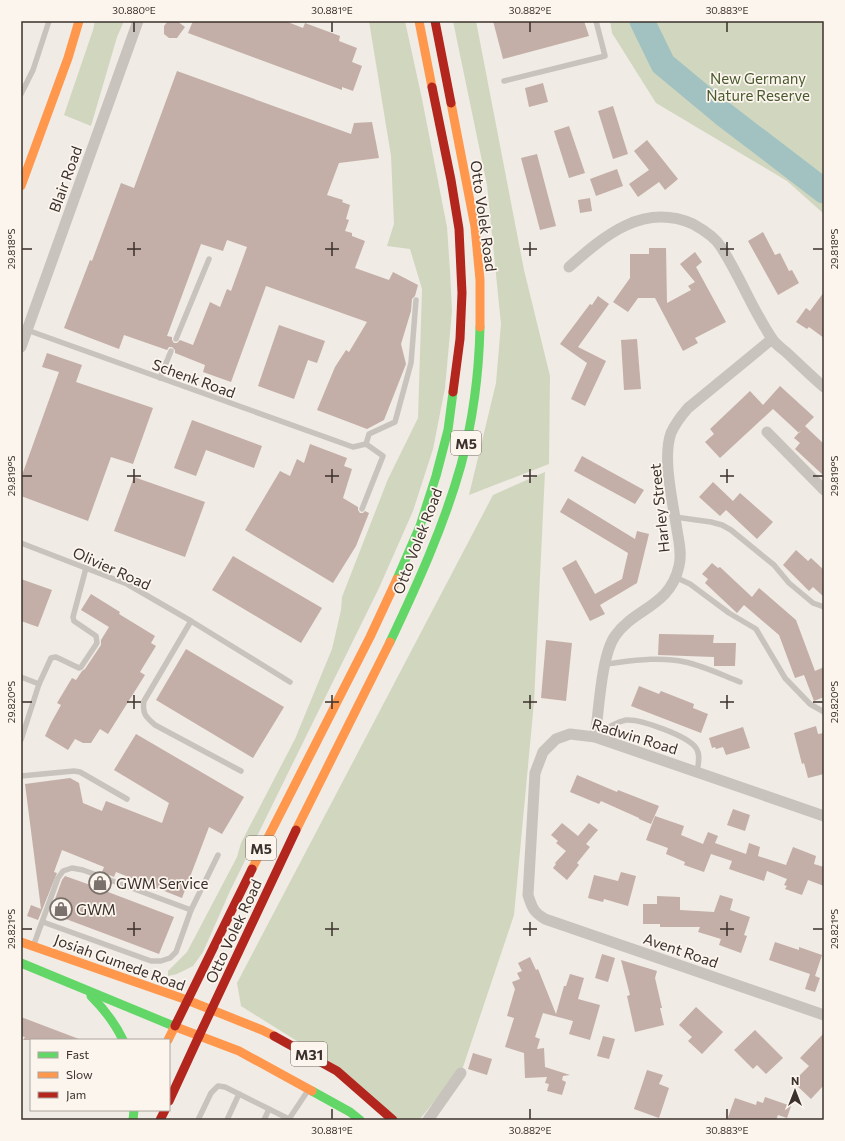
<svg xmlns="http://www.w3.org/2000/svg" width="845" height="1141" viewBox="0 0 845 1141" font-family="Commissioner,sans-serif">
<rect width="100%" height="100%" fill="#f0ebe5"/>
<g fill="#d1d6bf">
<polygon points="95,21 124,21 117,37 91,126 64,115 93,30"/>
<polygon points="369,21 405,21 422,99 447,227 450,271 452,311 445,388 433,449 413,511 379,588 230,891 203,952 193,966 177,974 168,976 168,971 187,952 237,857 241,843 295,739 332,649 341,610 342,597 388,479 418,418 422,289 410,249 387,246 394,224 391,156"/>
<polygon points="453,21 476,21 524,270 550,376 549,464 469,495 496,383 501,324 487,185"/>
<polygon points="610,21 824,21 824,214 787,181 656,103 612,33"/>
<polygon points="545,472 534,702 514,915 463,1067 419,1120 398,1120 337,1066 241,1006 237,983 493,495"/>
</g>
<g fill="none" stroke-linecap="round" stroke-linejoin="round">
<polyline stroke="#a1c2c1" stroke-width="25" points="642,21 663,64 722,113 824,191"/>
</g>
<g fill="#c3afa7" fill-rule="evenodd">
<polygon points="168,21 177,21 185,27 177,38 169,38 164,34 164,26"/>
<polygon points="193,21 285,21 303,28 305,23 340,36 339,41 357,48 352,62 362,66 353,91 342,87 342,90 188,33"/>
<polygon points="493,21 584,21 589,36 503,59"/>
<path d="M177,71L351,134L354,123L372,122L379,158L339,163L327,195L343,200L342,202L350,205L346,219L349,220L345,231L352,233V236L365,241L355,268L389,280L393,272L418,285L415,296L412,299L411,311L401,344L406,364L384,420L367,429L317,410L335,367L346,350L349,352L367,322L266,286L231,382L203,372L205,365L175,353V350L172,347H169L167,350L124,335L119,349L64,328L90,260L92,261L121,183L134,188ZM227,240L247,247L231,291L227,289L220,307L210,302L193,345L180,340L177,343H174L172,340V337L167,336L201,244L223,251Z"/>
<polygon points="543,83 548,102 529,107 525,88"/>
<polygon points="613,106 628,154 613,159 598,111"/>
<polygon points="569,126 585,173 569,178 554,131"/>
<polygon points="647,140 678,179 665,190 659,182 638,197 629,184 649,170 634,151"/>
<polygon points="537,154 556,226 540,230 521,158"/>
<polygon points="617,169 623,186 596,196 590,179"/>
<polygon points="590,198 592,211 580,213 578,200"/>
<polygon points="763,232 775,255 780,253 789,271 792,270 799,283 778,295 748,241"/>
<polygon points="649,248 666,248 667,303 691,290 688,286 695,282 680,264 695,252 702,262 696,267 726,322 695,338 698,343 683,351 655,298 638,298 628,312 613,302 630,278 630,254 649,254"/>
<polygon points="824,292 824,338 809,327 807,329 796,322 806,308 810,311"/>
<polygon points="598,296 609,304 578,347 606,361 585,406 571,399 587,363 560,344 590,304 592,305"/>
<polygon points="279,325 325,341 317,363 308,360 294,399 258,386"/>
<polygon points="637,339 641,389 624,390 621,340"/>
<polygon points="47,353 82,365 76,382 153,408 133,464 111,457 88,521 21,496 21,478 59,372 42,367"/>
<polygon points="780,386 814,417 805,426 824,444 824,476 795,449 800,443 794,438 802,429 799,433 773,409 720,458 705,442 714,434 710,429 750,391 763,405"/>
<polygon points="192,420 262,446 254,468 206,450 196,476 174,468"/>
<polygon points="310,444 347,458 344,466 352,469 343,498 358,507 358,510 360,513 363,513 365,511 369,513 356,546 333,583 245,530 280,471 290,476 297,459 304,463"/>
<polygon points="582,456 644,490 635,504 574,471"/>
<polygon points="134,477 205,502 185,557 114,531"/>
<polygon points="713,482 733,501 740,493 773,522 757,539 726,510 720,516 699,497"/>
<polygon points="568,498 635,539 637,531 649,534 637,583 600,605 605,614 590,621 562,568 576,560 595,594 622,579 628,553 560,512"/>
<polygon points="796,550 808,561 811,558 824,570 824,597 813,587 809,591 783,565"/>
<polygon points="233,556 322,608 301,643 212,590"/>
<polygon points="712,563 718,568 720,567 752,597 759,588 796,620 815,671 824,667 824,697 814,701 804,675 795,678 779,635 744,605 737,613 705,583 708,579 702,574"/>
<polygon points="21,579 52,590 38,627 21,621"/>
<polygon points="91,594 120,612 119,614 155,636 151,643 156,646 140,672 145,675 108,734 100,729 91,743 83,743 75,739 68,750 45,736 51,723 61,705 57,703 72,678 76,680 82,671 85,669 101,645 101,640 109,627 81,610"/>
<polygon points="659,634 714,635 713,643 736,643 735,666 714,666 714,657 658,655"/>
<polygon points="546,640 572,643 566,701 541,698"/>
<polygon points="186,649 284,707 253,758 156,700"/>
<polygon points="639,686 659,694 661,691 694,704 693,708 708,714 701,733 631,706"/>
<polygon points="816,726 818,734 824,733 824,774 808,778 804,763 802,764 794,733"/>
<polygon points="743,727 750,748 726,755 723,747 716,749 715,747 712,748 709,738"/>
<polygon points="136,734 244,797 222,834 209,827 182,898 116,872 114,877 102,872 104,867 62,850 54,872 57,873 38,920 27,916 31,905 41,909 25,784 70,778 79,783 83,803 102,811 106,801 162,823 169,803 114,770"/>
<polygon points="577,775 617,792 618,790 659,806 651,824 639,819 639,818 601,801 599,804 570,792"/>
<polygon points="733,809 750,815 745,831 727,825"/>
<polygon points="655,816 684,826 681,835 703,844 708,832 718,836 715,843 746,854 749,843 760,847 758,856 786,865 793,847 816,856 814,864 824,867 824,886 808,880 802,895 785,889 787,886 784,885 787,879 767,871 764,881 729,869 732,861 711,854 704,872 684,865 685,862 666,854 668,848 646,840"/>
<polygon points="562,823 578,836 589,823 598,830 586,844 590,847 577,863 579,865 567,880 553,868 556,864 555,863 566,851 556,843 558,841 551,835"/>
<polygon points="621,872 636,876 628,906 604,899 603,902 588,898 594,875 618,881"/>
<polygon points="65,876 96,887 98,880 111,885 108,892 174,917 159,954 50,913 62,880"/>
<polygon points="720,895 733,899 730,910 750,917 744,935 747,936 741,953 719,945 721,939 698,932 700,927 660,927 660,924 643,924 643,904 657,904 657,896 680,897 680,910 714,912"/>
<polygon points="775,942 799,950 799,947 822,955 815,976 820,978 815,992 805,989 810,974 769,960"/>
<polygon points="602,954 615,958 608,982 595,978"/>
<polygon points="530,957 536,970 538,969 556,1014 564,986 566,986 570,974 584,978 578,999 600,1005 590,1040 569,1034 573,1021 543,1013 535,1037 540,1039 537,1049 544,1048 545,1067 570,1075 563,1076 562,1080 566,1082 562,1095 547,1091 549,1084 545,1083 547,1077 525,1078 524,1053 505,1047 514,1018 507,1016 515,989 512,982 520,979 517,973 522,971 518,963"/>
<polygon points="621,960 657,971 655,978 662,1008 660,1008 664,1025 635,1032 627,996 630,995"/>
<polygon points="696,1007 723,1032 702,1054 688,1041 692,1037 679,1025"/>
<polygon points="21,1017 79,1039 79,1040 23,1040 25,1037 21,1036"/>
<polygon points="755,1030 783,1058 766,1074 757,1065 753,1069 734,1050"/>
<polygon points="824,1033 824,1085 811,1099 793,1082 809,1066 800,1058"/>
<polygon points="603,1036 615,1039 609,1059 597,1056"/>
<polygon points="473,1053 492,1059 487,1075 468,1069"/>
<polygon points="647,1070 663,1075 659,1084 669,1088 659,1118 634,1109"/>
<polygon points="765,1097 791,1106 787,1118 778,1115 776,1120 727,1120 735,1098 756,1105 757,1101 763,1103"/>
</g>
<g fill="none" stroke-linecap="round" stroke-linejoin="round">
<g stroke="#c9c3be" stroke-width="5.5">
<polyline points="504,81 605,56 596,21"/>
<polyline points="21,94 33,70 49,21"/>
<polyline points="27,330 353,447 366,444 383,456 362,509"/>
<polyline points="176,339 209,259"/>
<polyline points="160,378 171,351"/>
<polyline points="366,444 369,434 395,422 411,363 416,300"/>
<polyline points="675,517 711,522 722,525 731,530 774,565 789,583 813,603 824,607"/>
<polyline points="21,543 127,584 191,621 290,682"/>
<polyline points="675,577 690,584 729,613 756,629 785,678 810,704 824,712"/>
<path d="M191,621L144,701C142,714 146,717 155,725L241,771"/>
<path d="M605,664C631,661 659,656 685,662C704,666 722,675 740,682"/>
<polyline points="21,677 39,684"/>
<path d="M596,736C604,730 616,722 626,720C641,719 688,736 696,748C701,755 698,765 697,772"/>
<polyline points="21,740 39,684 51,658 56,657 79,668 81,667 97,643 96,636 74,621 73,617 86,568"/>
<polyline points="21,776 74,771 80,772 127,799"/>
<polyline points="43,922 151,961 161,961 170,958 176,952 191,910 218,855"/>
<polyline points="34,944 58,878 63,871 72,868 83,870 191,910"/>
<polyline points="289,1119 307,1092"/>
<polyline points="198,1120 211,1093 218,1086 225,1087 291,1120"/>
<polyline points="227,1120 239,1094"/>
<polyline points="264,1120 269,1109"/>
</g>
<g stroke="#c9c3be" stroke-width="11">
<path d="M569,267C604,236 643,202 693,224C702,229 715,237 721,247C740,276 752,309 771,337C774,343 781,348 786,352C799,364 811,376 824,387"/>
<polyline points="21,347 138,21"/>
<polyline points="767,432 824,490"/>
<path d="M595,737C599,711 601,656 615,636C634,608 670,607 679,566C682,554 679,542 677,530C673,503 662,458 671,433C675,424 681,416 688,408L772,339"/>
<path d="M824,816L595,737L570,734L556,739L543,752L535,773L528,895C532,907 533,912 545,919L824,1015"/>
<polyline points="428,1120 461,1073"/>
</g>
<g stroke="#63d668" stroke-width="9">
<polyline points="397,579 420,526 436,476 448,430 453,392"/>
<path d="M390,642C417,585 444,526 461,465C473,420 479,373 480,327"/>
<polyline points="21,963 176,1027"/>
<path d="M91,996C104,1009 115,1023 123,1040"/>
<polyline points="312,1091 350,1112 360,1120"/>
<polyline points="133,1120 134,1110"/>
</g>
<g stroke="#ff974d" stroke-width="9">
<polyline points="419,21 432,87"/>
<polyline points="451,103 475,227 480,280 480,327"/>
<polyline points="21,186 68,58 79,21"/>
<polyline points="296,830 390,642"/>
<polyline points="252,869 370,637 397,579"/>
<polyline points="21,942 187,1000 262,1030 274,1036"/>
<polyline points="176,1027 239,1051 312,1091"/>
<polyline points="168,1040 175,1026"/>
</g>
<g stroke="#b3261e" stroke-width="9">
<polyline points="435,21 451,103"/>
<polyline points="432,87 451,180 459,229 462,293 460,339 453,392"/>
<polyline points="175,1026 252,869"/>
<polyline points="199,1036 296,830"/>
<polyline points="274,1036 337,1071 393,1120"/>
<polyline points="169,1101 199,1036"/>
<polyline points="160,1120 165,1110"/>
</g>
</g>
<path fill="none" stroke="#3b302b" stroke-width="1.5" d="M134,22V32M332,22V32M530,22V32M727,22V32M134,242V256M332,242V256M530,242V256M727,242V256M22,249H32M127,249H141M325,249H339M523,249H537M720,249H734M813,249H823M134,469V483M332,469V483M530,469V483M727,469V483M22,476H32M127,476H141M325,476H339M523,476H537M720,476H734M813,476H823M134,695V709M332,695V709M530,695V709M727,695V709M22,702H32M127,702H141M325,702H339M523,702H537M720,702H734M813,702H823M134,922V936M332,922V936M530,922V936M727,922V936M22,929H32M127,929H141M325,929H339M523,929H537M720,929H734M813,929H823M332,1109V1119M530,1109V1119M727,1109V1119"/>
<defs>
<g id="shop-ring" transform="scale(1.15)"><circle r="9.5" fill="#fbf5ee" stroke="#7a716c" stroke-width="1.5"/><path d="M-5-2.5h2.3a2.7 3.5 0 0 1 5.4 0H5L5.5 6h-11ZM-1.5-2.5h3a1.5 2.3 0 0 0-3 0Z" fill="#7a716c"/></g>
</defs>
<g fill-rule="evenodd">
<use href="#shop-ring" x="100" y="883"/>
<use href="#shop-ring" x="61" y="909"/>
</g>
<g text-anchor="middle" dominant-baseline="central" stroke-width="3.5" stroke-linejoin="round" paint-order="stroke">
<g fill="#fbf5ee" stroke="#756b66" stroke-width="1">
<rect x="451" y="431" width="30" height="24" rx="3"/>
<rect x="246" y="836" width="30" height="24" rx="3"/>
<rect x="291" y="1042" width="36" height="24" rx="3"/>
</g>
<g font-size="14" font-weight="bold" fill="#3b302b">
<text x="466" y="443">M5</text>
<text x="261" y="848">M5</text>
<text x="309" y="1054">M31</text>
</g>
<g font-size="15" fill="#4a5a2e" stroke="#fbf5ee">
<text x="758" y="78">New Germany<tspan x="758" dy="17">Nature Reserve</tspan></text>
</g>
<g font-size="15" fill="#3b302b" stroke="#fbf5ee">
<text transform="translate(65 179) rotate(-70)">Blair Road</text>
<text transform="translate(484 216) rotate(82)">Otto Volek Road</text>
<text transform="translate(194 378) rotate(20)">Schenk Road</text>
<text transform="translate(659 508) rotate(-96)">Harley Street</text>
<text transform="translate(417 541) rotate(-69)">Otto Volek Road</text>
<text transform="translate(112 568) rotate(24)">Olivier Road</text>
<text transform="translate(635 736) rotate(17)">Radwin Road</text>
<text transform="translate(233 931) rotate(-65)">Otto Volek Road</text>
<text transform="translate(681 950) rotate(19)">Avent Road</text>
<text transform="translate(120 962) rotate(20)">Josiah Gumede Road</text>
</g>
<g font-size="15" fill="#3b302b" stroke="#fbf5ee" text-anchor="start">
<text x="116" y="883">GWM Service</text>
<text x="76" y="909">GWM</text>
</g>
</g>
<rect width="845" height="1141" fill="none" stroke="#fbf5ee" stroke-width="44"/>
<rect x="30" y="1039" width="140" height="72" fill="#fbf5ee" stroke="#aea6a0"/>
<rect x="38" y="1052" width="20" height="6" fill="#63d668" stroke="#aea6a0"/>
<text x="66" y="1059" font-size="12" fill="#3b302b">Fast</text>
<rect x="38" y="1072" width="20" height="6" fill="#ff974d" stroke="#aea6a0"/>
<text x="66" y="1079" font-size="12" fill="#3b302b">Slow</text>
<rect x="38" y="1092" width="20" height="6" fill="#b3261e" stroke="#aea6a0"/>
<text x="66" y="1099" font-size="12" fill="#3b302b">Jam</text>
<g transform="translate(795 1091)" stroke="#fbf5ee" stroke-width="3" paint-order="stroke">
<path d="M0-3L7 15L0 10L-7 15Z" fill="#3b302b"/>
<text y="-6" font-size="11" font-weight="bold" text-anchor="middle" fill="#3b302b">N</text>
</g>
<rect x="22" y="22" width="801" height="1097" fill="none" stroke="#3b302b" stroke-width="1.5"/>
<g font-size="10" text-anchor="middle" fill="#3b302b">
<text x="134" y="14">30.880°E</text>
<text x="332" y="14">30.881°E</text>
<text x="530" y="14">30.882°E</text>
<text x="727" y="14">30.883°E</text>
<text transform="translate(11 249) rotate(-90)" y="4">29.818°S</text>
<text transform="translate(834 249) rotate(-90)" y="4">29.818°S</text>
<text transform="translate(11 476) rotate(-90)" y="4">29.819°S</text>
<text transform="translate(834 476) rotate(-90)" y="4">29.819°S</text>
<text transform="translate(11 702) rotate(-90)" y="4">29.820°S</text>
<text transform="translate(834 702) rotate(-90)" y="4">29.820°S</text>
<text transform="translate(11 929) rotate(-90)" y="4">29.821°S</text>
<text transform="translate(834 929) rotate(-90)" y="4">29.821°S</text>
<text x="332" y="1134">30.881°E</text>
<text x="530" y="1134">30.882°E</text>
<text x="727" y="1134">30.883°E</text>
</g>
</svg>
